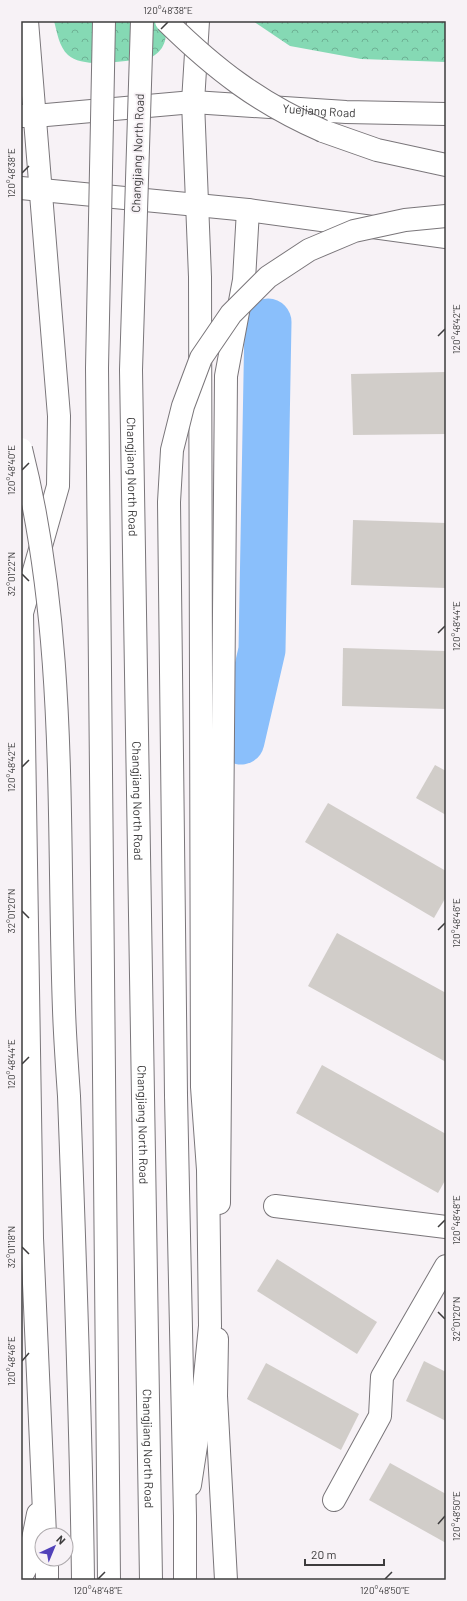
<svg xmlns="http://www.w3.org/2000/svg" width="467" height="1601" viewBox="0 0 467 1601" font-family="Barlow,sans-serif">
<defs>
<pattern id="forest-crowns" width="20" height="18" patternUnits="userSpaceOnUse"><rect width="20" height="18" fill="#85d9b4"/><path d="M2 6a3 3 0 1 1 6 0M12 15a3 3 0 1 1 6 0" fill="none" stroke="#6eb194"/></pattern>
</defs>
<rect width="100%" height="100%" fill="#f7f2f6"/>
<g fill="url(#forest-crowns)">
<path d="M54,21H167C166,37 167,48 152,57C131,60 84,70 68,55C59,47 57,32 54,21Z"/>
<polygon points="253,21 446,21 446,62 361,59 290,46"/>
</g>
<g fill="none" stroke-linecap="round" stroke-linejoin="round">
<polyline stroke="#8abffb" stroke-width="47" points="241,741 262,650 268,322"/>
</g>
<g fill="#d1cdc9">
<polygon points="446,372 446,434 353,435 351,374"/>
<polygon points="353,520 446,523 446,588 351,585"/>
<polygon points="343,648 446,651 446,709 342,706"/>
<polygon points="435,765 446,771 446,815 416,798"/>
<polygon points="328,803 446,871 446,897 434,918 305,842"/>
<polygon points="337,933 446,993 446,1062 308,986"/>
<polygon points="322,1065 446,1134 446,1179 438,1193 296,1113"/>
<polygon points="277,1259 377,1322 357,1354 257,1291"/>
<polygon points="424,1361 446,1372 446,1421 406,1401"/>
<polygon points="266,1363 359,1414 341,1450 247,1399"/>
<polygon points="390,1463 446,1494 446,1543 369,1500"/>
</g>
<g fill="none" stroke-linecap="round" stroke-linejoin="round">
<g stroke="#7a767a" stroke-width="24">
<g id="minor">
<polyline points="219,1203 226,376 244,280 248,210"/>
<polyline points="275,1206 446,1227"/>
<polyline points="217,1339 216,1396 226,1580"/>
<polyline points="334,1500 380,1416 382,1377 446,1266"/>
</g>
</g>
<g stroke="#7a767a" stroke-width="24">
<g id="secondary">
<polyline points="27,21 59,416 58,486 22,613 32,1238 45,1535"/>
<path id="s1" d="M35,116L193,102L346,112L446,114"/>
<polyline points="197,205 248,210 446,237"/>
<polyline points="190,1485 202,1407 210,1326 208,1170 202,1087 200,277 193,102 198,21"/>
<polyline points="47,1559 47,1580"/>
<polyline points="21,1577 28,1564 38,1514"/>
</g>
</g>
<g stroke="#7a767a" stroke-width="24">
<g id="trunk">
<polyline points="21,116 35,116"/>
<polyline points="323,131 377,150 446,165"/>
<polyline points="21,188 197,205"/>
<polyline points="176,1095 185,1516 185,1580"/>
</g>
</g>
<use href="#minor" stroke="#fff" stroke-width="22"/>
<use href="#secondary" stroke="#fff" stroke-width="22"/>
<use href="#trunk" stroke="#fff" stroke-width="22"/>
<g stroke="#7a767a" stroke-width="24" stroke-linecap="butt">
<g id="trunk-bridge">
<polyline points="104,21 97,368 109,1580"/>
<path id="s2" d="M142,21L131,370L151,1580"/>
<path d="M166,21C216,70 259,103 323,131"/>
<path d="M21,449C68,635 57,821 64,1010C65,1039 67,1067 69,1096C75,1257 81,1419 83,1580"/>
<polyline points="176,1095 169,502 172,450 183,406 201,358 231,314 268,277 309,250 354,231 405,220 446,216"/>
</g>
</g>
<use href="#trunk-bridge" stroke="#fff" stroke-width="22"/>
</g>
<path fill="none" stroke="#3d3c3d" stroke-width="1.5" d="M161,29L168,22M22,173L29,166M438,336L445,329M22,470L29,463M22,574L29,581M438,633L445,626M22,767L29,760M22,911L29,918M438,930L445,923M22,1064L29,1057M438,1227L445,1220M22,1247L29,1254M438,1312L445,1319M22,1361L29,1353M438,1524L445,1516M98,1579L105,1572M385,1579L392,1572"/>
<g text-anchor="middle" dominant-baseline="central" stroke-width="4" stroke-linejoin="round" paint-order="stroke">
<g font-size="12" fill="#3d3c3d" stroke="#f7f2f6">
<text stroke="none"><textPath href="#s1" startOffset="285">Yuejiang Road</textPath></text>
<text transform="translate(137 153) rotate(-88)">Changjiang North Road</text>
<text stroke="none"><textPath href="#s2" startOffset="456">Changjiang North Road</textPath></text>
<text stroke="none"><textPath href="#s2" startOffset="780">Changjiang North Road</textPath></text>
<text stroke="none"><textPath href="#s2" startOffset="1104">Changjiang North Road</textPath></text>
<text stroke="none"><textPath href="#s2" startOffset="1428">Changjiang North Road</textPath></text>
</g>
</g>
<rect width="467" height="1601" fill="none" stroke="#f7f2f6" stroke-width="44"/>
<g transform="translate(54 1547) rotate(44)"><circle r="19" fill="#f7f2f6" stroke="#ada9ac"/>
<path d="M0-3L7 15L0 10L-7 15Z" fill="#5141b9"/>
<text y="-6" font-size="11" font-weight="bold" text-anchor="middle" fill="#3d3c3d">N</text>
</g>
<path d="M305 1559v6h79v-6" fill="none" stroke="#3d3c3d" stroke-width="2"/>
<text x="311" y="1559" font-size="12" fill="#3d3c3d" stroke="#f7f2f6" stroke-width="3" paint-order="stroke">20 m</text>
<rect x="22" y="22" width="423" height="1557" fill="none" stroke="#3d3c3d" stroke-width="1.5"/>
<g font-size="10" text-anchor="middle" fill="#3d3c3d">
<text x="168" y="14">120°48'38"E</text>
<text transform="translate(11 173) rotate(-90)" y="4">120°48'38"E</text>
<text transform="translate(456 329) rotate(-90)" y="4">120°48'42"E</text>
<text transform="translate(11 470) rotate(-90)" y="4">120°48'40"E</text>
<text transform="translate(11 574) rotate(-90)" y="4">32°01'22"N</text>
<text transform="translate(456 626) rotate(-90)" y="4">120°48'44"E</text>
<text transform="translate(11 767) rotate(-90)" y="4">120°48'42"E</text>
<text transform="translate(11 911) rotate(-90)" y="4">32°01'20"N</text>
<text transform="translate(456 923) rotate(-90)" y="4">120°48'46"E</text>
<text transform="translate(11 1064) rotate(-90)" y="4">120°48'44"E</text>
<text transform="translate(456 1220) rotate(-90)" y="4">120°48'48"E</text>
<text transform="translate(11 1247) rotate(-90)" y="4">32°01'18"N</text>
<text transform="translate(456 1319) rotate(-90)" y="4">32°01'20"N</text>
<text transform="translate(11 1361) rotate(-90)" y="4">120°48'46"E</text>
<text transform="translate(456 1516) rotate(-90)" y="4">120°48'50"E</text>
<text x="98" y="1594">120°48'48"E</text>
<text x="385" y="1594">120°48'50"E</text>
</g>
</svg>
